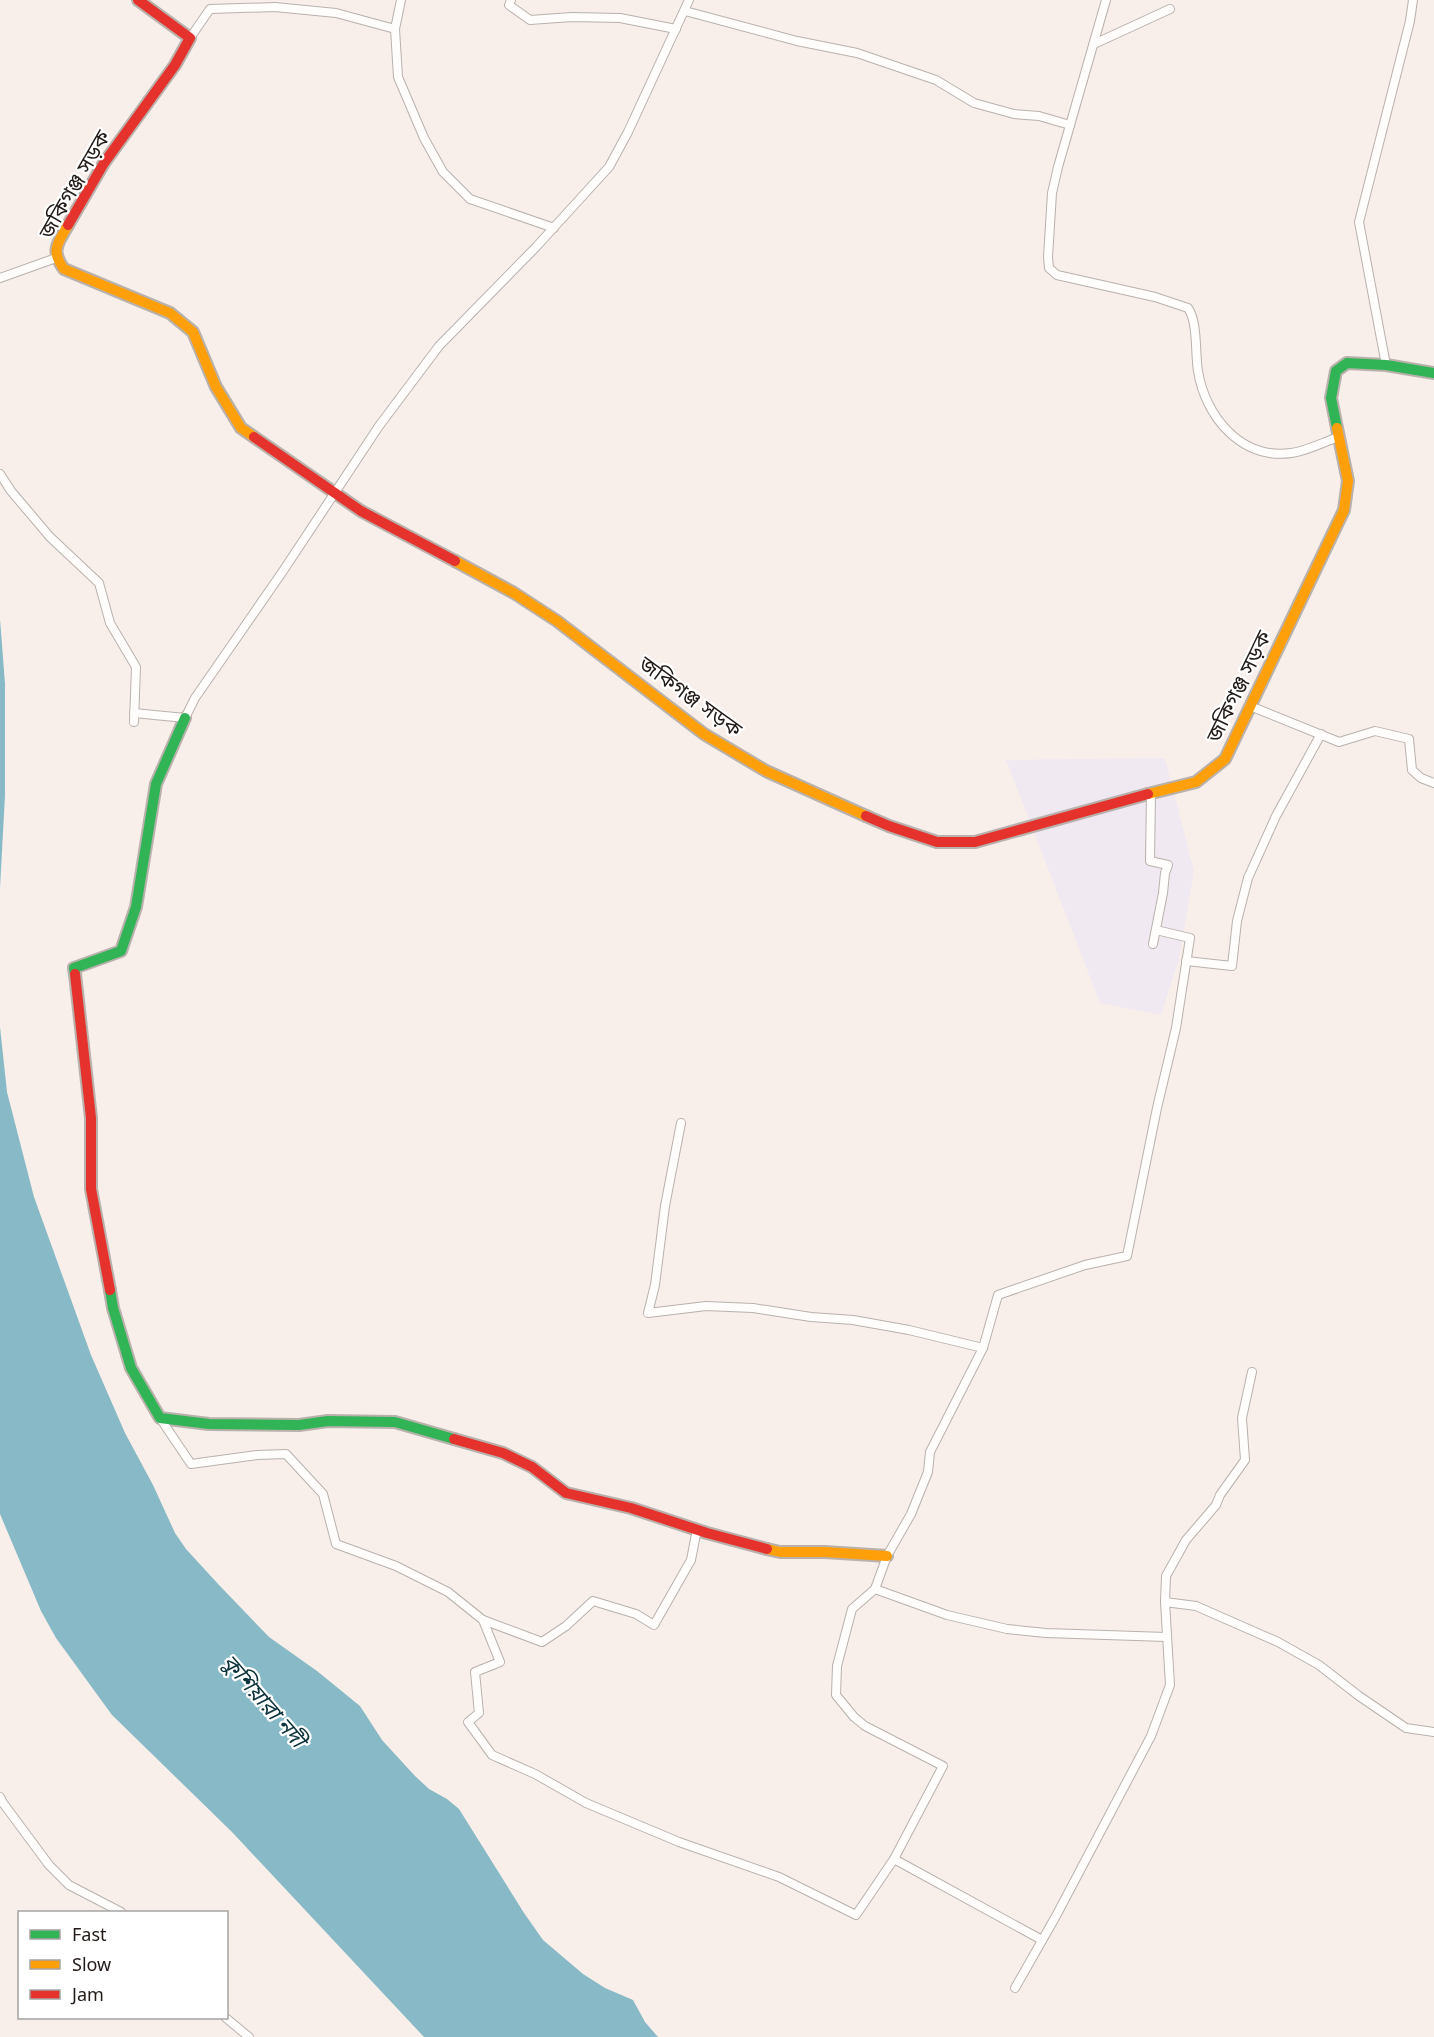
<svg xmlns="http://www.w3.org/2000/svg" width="1434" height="2037" viewBox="0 0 1434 2037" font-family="'Noto Sans','Noto Sans Bengali',sans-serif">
<rect width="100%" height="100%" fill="#f8efea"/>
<polygon fill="#f1e9f2" points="1165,758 1194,871 1179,959 1161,1015 1100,1003 1006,760"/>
<g fill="#87b9c6">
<polygon points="0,619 5,684 5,795 0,888"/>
<polygon points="0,1027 7,1092 34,1197 91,1355 125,1433 153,1485 175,1533 186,1549 219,1585 269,1637 317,1671 360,1706 382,1740 415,1776 429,1789 447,1799 459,1809 524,1913 543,1940 583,1974 605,1988 633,2000 645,2022 658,2037 424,2037 232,1832 112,1715 56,1638 41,1611 0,1514"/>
</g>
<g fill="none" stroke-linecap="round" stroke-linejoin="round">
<g stroke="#b9b1ac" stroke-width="10">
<g id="street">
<polyline points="511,0 509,5 530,20 572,17 620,18 676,29"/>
<path d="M1106,0L1058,167L1052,193L1048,257L1049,268L1057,275L1155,297L1188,308C1198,322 1195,354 1198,371C1205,416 1241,460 1291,453C1307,451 1323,442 1339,437"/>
<polyline points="685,11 797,41 857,53 936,80 974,103 1014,114 1039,116 1070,125"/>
<polyline points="395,29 401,0"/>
<polyline points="190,38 210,9 275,7 336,13 395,29 398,77 424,138 443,172 470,199 554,228"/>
<polyline points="1094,44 1170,9"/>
<polyline points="0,278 56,258"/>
<polyline points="1386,365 1359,222 1410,21 1413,0"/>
<polyline points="0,474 11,491 50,537 99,583 110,623 136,667 134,722"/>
<polyline points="1250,706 1339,742 1375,731 1409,739 1412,770 1421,778 1434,783"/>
<polyline points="134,713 185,718 195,698 283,571 379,426 439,346 536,247 609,167 628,132 689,0"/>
<polyline points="1151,793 1150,861 1168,865 1165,873 1163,893 1153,944"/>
<polyline points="1186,961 1232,966 1237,921 1248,878 1276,816 1321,734"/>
<polyline points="681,1123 665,1206 655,1285 648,1313 706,1306 753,1308 811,1317 853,1320 909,1330 983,1348 930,1452 928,1472 911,1514 887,1556 875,1589 947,1615 1007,1629 1046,1633 1166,1637"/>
<polyline points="983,1348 998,1295 1085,1265 1127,1256 1157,1108 1176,1028 1190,938 1156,930"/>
<polyline points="1252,1372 1242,1418 1245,1460 1220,1495 1216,1505 1186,1540 1166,1576 1165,1602 1196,1606 1278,1642 1319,1665 1359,1696 1406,1728 1434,1732"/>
<polyline points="160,1418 191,1464 257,1455 286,1454 323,1494 336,1544 396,1566 448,1592 483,1620 500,1662 475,1672 479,1713 468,1722 492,1755 535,1774 586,1803 679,1842 779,1877 856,1915 894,1859 1042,1940"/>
<polyline points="875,1589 852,1609 837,1666 836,1695 854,1717 865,1726 943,1766 894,1859"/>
<polyline points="483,1620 542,1642 566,1626 593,1601 636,1614 654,1625 691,1560 697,1529"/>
<polyline points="0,1797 3,1803 49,1865 69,1885 121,1912"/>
<polyline points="1015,1988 1056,1916 1151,1736 1170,1685 1165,1602"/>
<polyline points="226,2018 249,2037"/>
</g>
</g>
<g stroke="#b9b1ac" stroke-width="14">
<g id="fast">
<polyline points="1337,428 1331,398 1336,371 1347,363 1386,365 1434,373"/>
<polyline points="75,974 74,968 121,951 136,907 156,784 185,718"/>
<polyline points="110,1290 113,1308 131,1368 160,1418 209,1424 299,1425 328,1421 395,1422 454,1439"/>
</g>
</g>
<g stroke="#b9b1ac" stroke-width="14">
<g id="slow">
<path d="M68,225C58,243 50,250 64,269L170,313L193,332L216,387L241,428L254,437"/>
<polyline points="455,561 514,593 557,621 704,734 766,771 866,816"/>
<polyline points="1148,794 1196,782 1225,759 1344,510 1348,481 1337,428"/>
<polyline points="767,1549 780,1552 825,1552 887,1556"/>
</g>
</g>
<g stroke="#b9b1ac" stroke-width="14">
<g id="jam">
<polyline points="68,225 104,163 175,65 190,38 138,0"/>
<polyline points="254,437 361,511 455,561"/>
<polyline points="866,816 889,826 937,842 975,842 1148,794"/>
<polyline points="75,974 91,1118 91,1189 110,1290"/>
<polyline points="454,1439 503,1453 532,1467 566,1493 631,1508 707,1533 767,1549"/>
</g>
</g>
<use href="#street" stroke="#fefdfc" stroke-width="8"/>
<use href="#fast" stroke="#30b455" stroke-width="10"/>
<use href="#slow" stroke="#ff9f0a" stroke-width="10"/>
<use href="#jam" stroke="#e5322d" stroke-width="10"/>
</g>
<g text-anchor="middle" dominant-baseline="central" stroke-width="4.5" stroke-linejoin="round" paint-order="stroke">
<g font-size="21" fill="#211a16" stroke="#fff">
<text transform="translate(74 184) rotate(-60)">জকিগঞ্জ সড়ক</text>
<text transform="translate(1238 686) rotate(-64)">জকিগঞ্জ সড়ক</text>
<text transform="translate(691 696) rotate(36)">জকিগঞ্জ সড়ক</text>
</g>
<g font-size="22" font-style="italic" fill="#0c323b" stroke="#fff">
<text transform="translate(265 1700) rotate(49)">কুশিয়ারা নদী</text>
</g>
</g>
<rect x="18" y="1911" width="210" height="108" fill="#ffffff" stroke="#a6a3a2" stroke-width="1.5"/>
<rect x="30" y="1930" width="30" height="9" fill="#30b455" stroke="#a6a3a2" stroke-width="1.5"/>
<text x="72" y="1941" font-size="18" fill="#211a16">Fast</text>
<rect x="30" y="1960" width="30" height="9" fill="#ff9f0a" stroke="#a6a3a2" stroke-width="1.5"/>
<text x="72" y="1971" font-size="18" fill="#211a16">Slow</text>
<rect x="30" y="1990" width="30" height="9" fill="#e5322d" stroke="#a6a3a2" stroke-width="1.5"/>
<text x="72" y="2001" font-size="18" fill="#211a16">Jam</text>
</svg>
